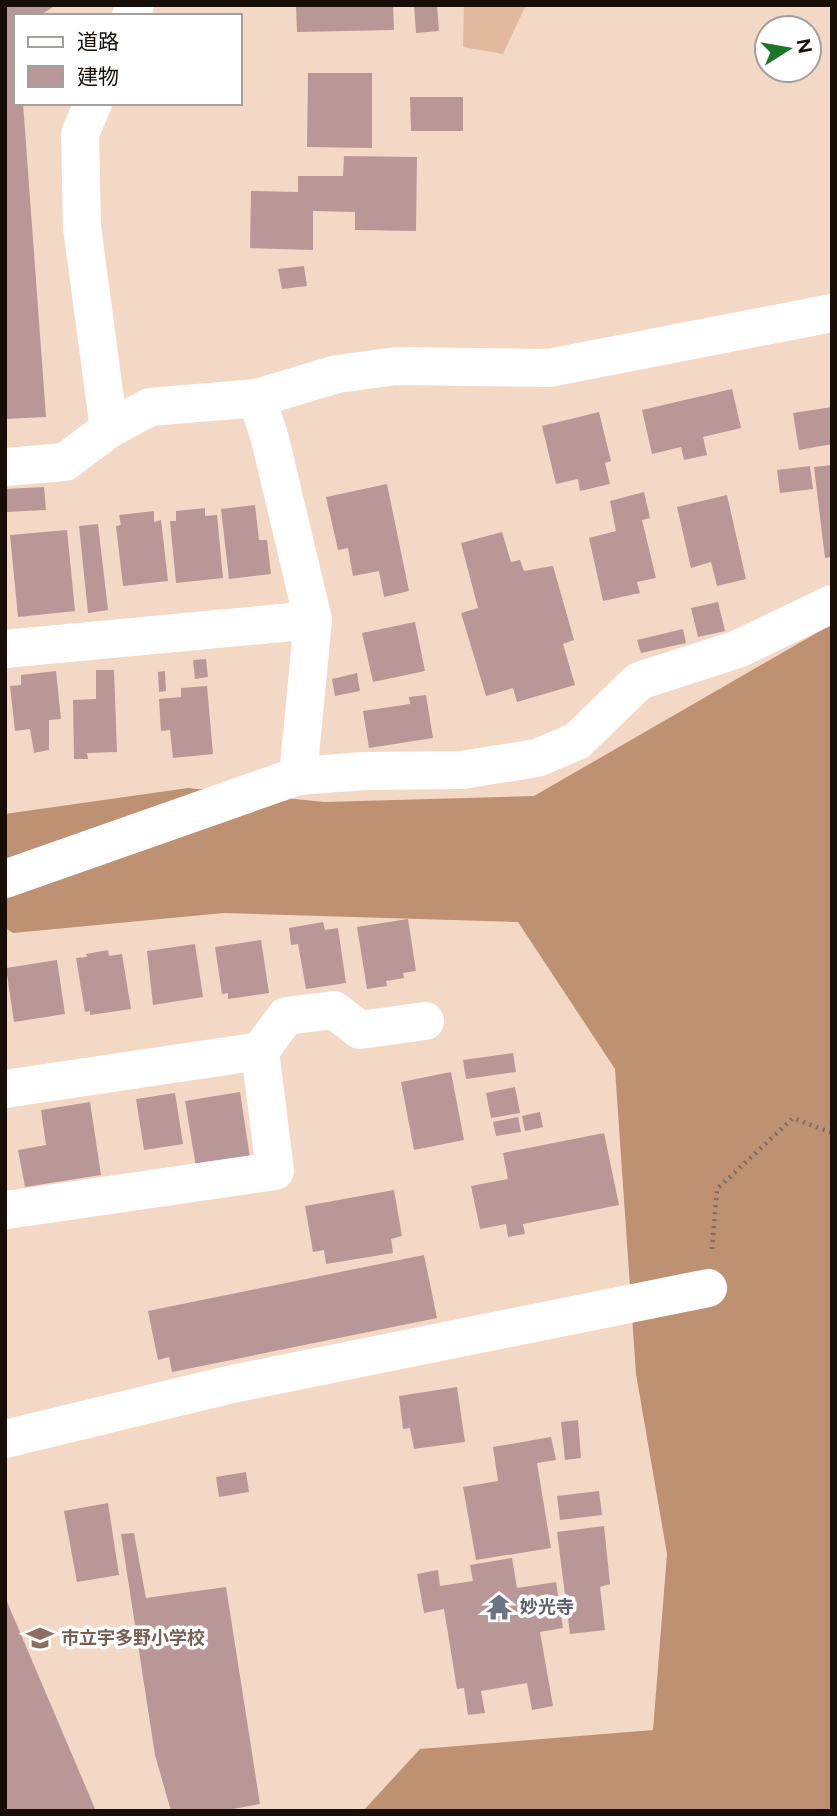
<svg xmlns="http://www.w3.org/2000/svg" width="837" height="1816" viewBox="0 0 837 1816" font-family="Figtree,'Noto Sans JP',sans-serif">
<rect width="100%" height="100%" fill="#f4d8c6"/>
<polygon fill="#e0b99f" points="464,5 526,5 503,54 463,47"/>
<polygon fill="#be9172" points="832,624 832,1811 363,1811 420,1749 653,1730 667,1554 636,1374 615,1069 518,922 224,913 13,933 5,928 5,814 188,788 324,802 534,796"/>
<g fill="#b89796">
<polygon points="5,5 56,5 39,16 16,16 16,103 23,103 46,417 5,419"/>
<polygon points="296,5 393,5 394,30 297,32"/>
<polygon points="414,5 437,5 439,31 416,33"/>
<polygon points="308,73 372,73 372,148 307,147"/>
<polygon points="410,97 463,97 463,131 411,131"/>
<polygon points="344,156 417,157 416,231 355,230 355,212 313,211 313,250 250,248 251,191 298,192 298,176 343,176"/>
<polygon points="304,266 307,286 282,289 278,269"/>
<polygon points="732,389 741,428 703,437 707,455 684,460 681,447 652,454 642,410"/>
<polygon points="832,407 832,444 799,450 793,413"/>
<polygon points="599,412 611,461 605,463 610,484 580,491 578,479 556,484 542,426"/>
<polygon points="832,465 832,557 825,558 814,467"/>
<polygon points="810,466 813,489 780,493 777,470"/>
<polygon points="387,484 409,591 384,597 379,571 353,576 348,548 338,550 326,497"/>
<polygon points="44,487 46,510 5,512 5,489"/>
<polygon points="644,492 650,518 642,520 656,578 637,582 640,593 603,601 589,538 616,531 610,501"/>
<polygon points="727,495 746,579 717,586 711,562 691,568 677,507"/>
<polygon points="255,505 259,540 267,540 271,574 229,579 221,509"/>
<polygon points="205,508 205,516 217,515 223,578 176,583 170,521 176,521 176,511"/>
<polygon points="154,511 154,522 161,520 168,581 123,586 116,526 121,525 119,515"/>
<polygon points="98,524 108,610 88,613 79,526"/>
<polygon points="67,530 75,611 18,617 10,535"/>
<polygon points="502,532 511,562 520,560 524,571 553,566 574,640 563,644 575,685 517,702 513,688 486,696 461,613 478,608 461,543"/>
<polygon points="718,602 725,631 698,637 691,608"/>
<polygon points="415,622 425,671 373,682 362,633"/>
<polygon points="683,629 686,643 641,653 637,640"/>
<polygon points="206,659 208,677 195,679 193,660"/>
<polygon points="96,670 114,670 117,752 87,753 88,759 74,759 73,700 96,699"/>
<polygon points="56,671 61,719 49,720 49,750 34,753 30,729 15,731 10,686 21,685 21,675"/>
<polygon points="165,671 166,691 159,692 158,672"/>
<polygon points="357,673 360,691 335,696 332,679"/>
<polygon points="207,686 213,754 173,758 170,730 161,731 159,699 181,697 181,688"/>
<polygon points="426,695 433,738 369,748 363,711 410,704 409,697"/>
<polygon points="408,919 416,971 403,973 404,978 386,981 387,986 367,989 357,927"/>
<polygon points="323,922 325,930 338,928 346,983 306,989 298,944 291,945 289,928"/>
<polygon points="261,940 269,993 228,999 228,993 222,994 215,947"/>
<polygon points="195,944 203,997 153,1005 147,951"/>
<polygon points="108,950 109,956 122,954 131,1009 90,1015 90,1011 85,1012 76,958 87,957 86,954"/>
<polygon points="57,960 65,1014 14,1022 6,968"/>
<polygon points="513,1053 516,1072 466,1079 463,1060"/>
<polygon points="451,1072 464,1140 414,1150 401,1082"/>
<polygon points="515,1087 520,1113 491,1118 486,1093"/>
<polygon points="240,1092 250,1158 196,1167 185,1101"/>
<polygon points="175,1093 183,1144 144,1150 136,1099"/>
<polygon points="90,1102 101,1175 25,1187 18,1150 46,1145 41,1110"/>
<polygon points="540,1112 543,1127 525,1131 522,1116"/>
<polygon points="518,1117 521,1132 496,1136 493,1122"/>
<polygon points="604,1133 619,1205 523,1224 525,1234 508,1237 506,1224 480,1229 471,1186 508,1179 503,1153"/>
<polygon points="394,1190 402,1236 391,1239 393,1253 326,1264 324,1250 313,1252 305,1206"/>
<polygon points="424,1255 437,1318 172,1372 169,1357 158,1360 148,1311"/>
<polygon points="457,1387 465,1442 414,1449 410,1428 403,1429 399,1396"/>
<polygon points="578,1420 581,1458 565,1460 561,1422"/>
<polygon points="551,1437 556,1460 537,1463 551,1548 476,1560 463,1487 498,1481 493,1447"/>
<polygon points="246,1472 249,1492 219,1497 216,1477"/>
<polygon points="599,1491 602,1515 560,1520 557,1496"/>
<polygon points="108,1503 119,1575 77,1582 64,1511"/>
<polygon points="604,1526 610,1584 600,1587 605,1630 570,1634 557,1532"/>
<polygon points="134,1533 146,1598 226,1587 260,1804 222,1811 171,1811 155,1755 121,1534"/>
<polygon points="512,1558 517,1588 556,1582 563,1628 540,1632 553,1706 532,1710 527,1683 481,1691 485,1713 468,1715 464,1688 457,1689 444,1609 424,1613 417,1574 438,1570 440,1586 473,1581 470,1565"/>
<polygon points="5,1597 96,1811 7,1811"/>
</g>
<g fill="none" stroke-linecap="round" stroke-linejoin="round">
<polyline stroke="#7e6c61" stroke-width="4.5" stroke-dasharray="2 5" stroke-linecap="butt" points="712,1249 717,1189 793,1118 832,1133"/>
<g stroke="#fff" stroke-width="38">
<polyline points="131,16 135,5"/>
<polyline points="257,398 270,439 313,620 298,776"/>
<polyline points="109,429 150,407 257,398 337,374 397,366 549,368 832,313"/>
<polyline points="5,467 65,462 109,429 82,227 80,134 93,103"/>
<polyline points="5,649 313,620"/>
<polyline points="5,879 298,776 365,771 462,770 537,758 577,741 639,681 738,649 832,604"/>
<polyline points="260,1051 286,1016 334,1010 360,1030 425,1021"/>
<polyline points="5,1089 260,1051 275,1171 7,1210"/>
<polyline points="5,1439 232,1384 708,1288"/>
</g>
</g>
<defs>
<g id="temple-bare" transform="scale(2.1)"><path d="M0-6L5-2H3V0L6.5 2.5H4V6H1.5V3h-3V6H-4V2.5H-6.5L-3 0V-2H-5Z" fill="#6b7280" stroke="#fff" stroke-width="2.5" paint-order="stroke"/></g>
<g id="school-bare" transform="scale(2.1)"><path d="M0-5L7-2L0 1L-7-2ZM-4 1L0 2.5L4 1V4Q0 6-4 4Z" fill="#8d6e63" stroke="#fff" stroke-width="2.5" paint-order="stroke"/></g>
</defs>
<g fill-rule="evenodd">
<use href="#temple-bare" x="499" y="1607"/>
<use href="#school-bare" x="40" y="1638"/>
</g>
<g text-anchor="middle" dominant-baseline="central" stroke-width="7" stroke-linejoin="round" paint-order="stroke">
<g font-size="18" font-weight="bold" fill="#5b616d" stroke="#fff" text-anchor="start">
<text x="520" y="1607">妙光寺</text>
</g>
<g font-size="18" font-weight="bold" fill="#785e54" stroke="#fff" text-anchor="start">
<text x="61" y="1638">市立宇多野小学校</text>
</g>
</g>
<rect width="837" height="1816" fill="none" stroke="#170e08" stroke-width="14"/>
<rect x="14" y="14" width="228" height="91" fill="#ffffff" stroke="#a29f9c" stroke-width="2"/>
<rect x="28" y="37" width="35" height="10" fill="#ffffff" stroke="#a29f9c" stroke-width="2"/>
<text x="77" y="49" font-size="21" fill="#170e08">道路</text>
<rect x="28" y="66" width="35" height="21" fill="#b89796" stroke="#a29f9c" stroke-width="2"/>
<text x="77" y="84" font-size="21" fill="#170e08">建物</text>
<g transform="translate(788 49) rotate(79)"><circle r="33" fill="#ffffff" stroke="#a29f9c" stroke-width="2"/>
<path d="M0-5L12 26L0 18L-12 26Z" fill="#197726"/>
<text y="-10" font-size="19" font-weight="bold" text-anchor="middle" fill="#170e08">N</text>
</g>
</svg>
